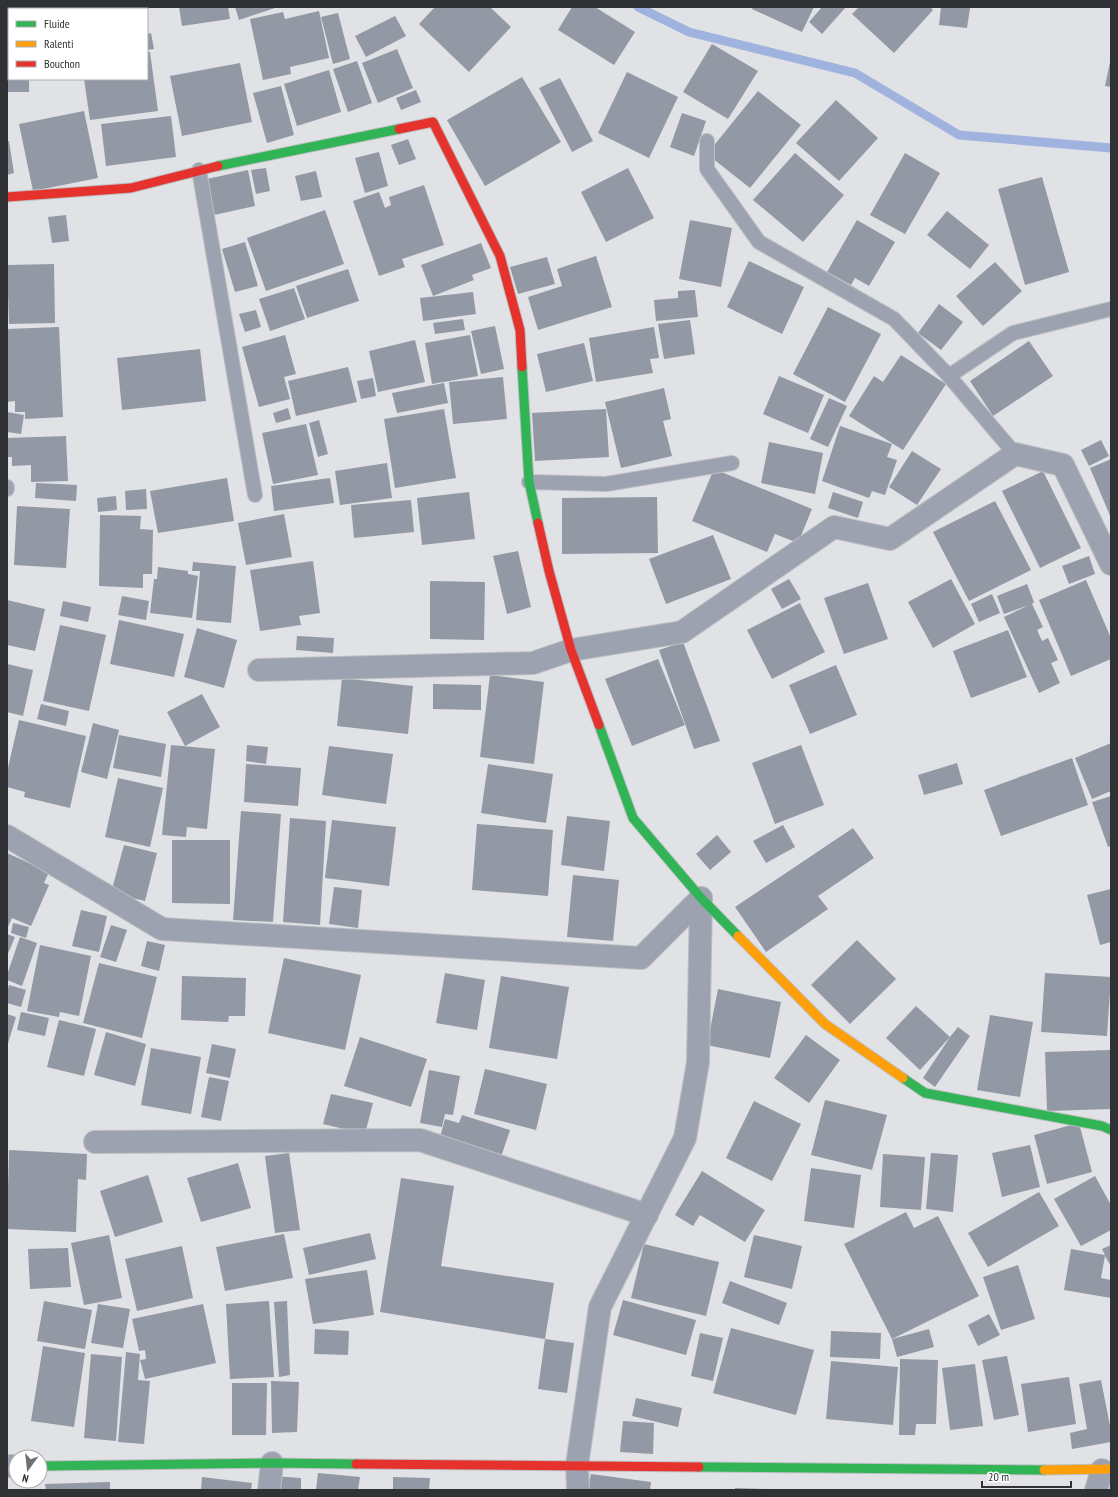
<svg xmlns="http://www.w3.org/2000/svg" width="1118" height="1497" viewBox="0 0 1118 1497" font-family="'PT Sans Narrow',sans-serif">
<rect width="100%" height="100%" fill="#e0e2e6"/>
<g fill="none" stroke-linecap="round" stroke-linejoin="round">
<polyline stroke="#a0b3df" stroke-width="9" points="638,7 689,32 855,73 959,135 1111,148"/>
</g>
<g fill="#9398a5">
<polygon points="7,7 38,7 38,9 9,9 9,47 7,47"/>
<rect x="43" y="7" width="47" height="2"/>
<rect x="99" y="7" width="26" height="2"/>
<polygon points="179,7 228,7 230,19 182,26"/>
<polygon points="235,7 278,7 239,20"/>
<polygon points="435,7 490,7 511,27 469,72 419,24"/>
<polygon points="572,7 595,7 635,32 614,65 558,30"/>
<polygon points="753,7 814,7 802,32 752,9"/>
<polygon points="822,7 846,7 822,34 809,22"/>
<polygon points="859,7 930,7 933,10 894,53 852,14"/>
<polygon points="941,7 970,8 967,28 939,25"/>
<polygon points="319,11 329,58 290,67 291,74 263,80 250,19 283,12 285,19"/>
<polygon points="338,13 350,59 333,64 321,17"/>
<polygon points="395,16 406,36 366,57 355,36"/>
<polygon points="151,33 154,49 147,50 147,34"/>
<polygon points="712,44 758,71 728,119 683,92"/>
<polygon points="397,49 413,88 378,103 362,63"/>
<polygon points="147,52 150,52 158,111 90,120 84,79 147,79"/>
<polygon points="7,53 9,53 9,79 29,79 29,92 7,92"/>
<polygon points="357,61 372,103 348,112 333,69"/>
<polygon points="1110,62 1111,62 1111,87 1105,86"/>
<polygon points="240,63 252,122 182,136 170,76"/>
<polygon points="329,70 341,112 297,126 284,84"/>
<polygon points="627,72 678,97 649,158 598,133"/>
<polygon points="522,77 561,142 485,186 447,120"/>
<polygon points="560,78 593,141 572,152 539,88"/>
<polygon points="281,86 294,135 267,143 253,93"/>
<polygon points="416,90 421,102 401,110 396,98"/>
<polygon points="758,91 801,125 750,188 707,154"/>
<polygon points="836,100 878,138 839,181 796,143"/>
<polygon points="84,111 98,178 33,191 19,124"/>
<polygon points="682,113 706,121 694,156 670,147"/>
<polygon points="171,116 176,157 106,166 101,124"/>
<polygon points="408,139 416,159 399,165 391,145"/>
<polygon points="7,141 9,141 14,173 7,175"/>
<polygon points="379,152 388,186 365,193 355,158"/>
<polygon points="795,153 844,195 803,242 753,200"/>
<polygon points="905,153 940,173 905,234 870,215"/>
<polygon points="266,168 270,191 256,194 251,170"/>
<polygon points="628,168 654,218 606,242 581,192"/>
<polygon points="248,170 255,206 214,215 207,179"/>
<polygon points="316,171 322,197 301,201 295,176"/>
<polygon points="1042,177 1069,272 1025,285 998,189"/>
<polygon points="424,185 444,245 402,259 405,267 379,276 353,201 379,192 385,208 391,205 389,197"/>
<polygon points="325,210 344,264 266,291 247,238"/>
<polygon points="947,211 989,245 970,269 927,235"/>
<polygon points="66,215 69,241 52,243 48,217"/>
<polygon points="690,220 732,228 721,287 679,279"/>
<polygon points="857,220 895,242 869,286 855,278 851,285 827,272"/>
<polygon points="245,242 258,286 235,292 222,249"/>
<polygon points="481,243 491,268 472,275 474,280 433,296 421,265"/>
<polygon points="596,256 612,307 538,330 528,297 562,286 557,269"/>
<polygon points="547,257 555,284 518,294 510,267"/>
<polygon points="749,261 804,287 782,334 727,307"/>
<polygon points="995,262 1022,291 983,326 956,296"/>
<polygon points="54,264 55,323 9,324 7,265"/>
<polygon points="348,269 359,301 307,318 296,286"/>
<polygon points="294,288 305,319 270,331 259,299"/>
<polygon points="695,290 698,317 656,321 654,300 678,298 678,291"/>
<polygon points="473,292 476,314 423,321 420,298"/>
<polygon points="939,304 963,322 941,350 918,333"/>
<polygon points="828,307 881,334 845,402 793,374"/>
<polygon points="256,310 261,327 245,332 239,314"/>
<polygon points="463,319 465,330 435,334 433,323"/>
<polygon points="690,320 695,354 664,359 658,324"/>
<polygon points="495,326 504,369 481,374 471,331"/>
<polygon points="59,327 63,417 25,419 25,412 15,412 15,401 7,402 7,329"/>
<polygon points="654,327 659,358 650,359 653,373 596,382 589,338"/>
<polygon points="285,335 296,374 284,377 290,399 259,407 242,347"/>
<polygon points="470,335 478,376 432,384 425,343"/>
<polygon points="415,340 425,382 378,392 369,351"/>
<polygon points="1029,341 1053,376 993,416 970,381"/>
<polygon points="584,343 593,381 546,392 537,354"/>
<polygon points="200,349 206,401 122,410 117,358"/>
<polygon points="901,355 946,384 903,450 849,416 874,376 883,382"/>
<polygon points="348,367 357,402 296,416 288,381"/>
<polygon points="779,376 824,395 808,433 763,414"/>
<polygon points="503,377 507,419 453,424 449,382"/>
<polygon points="373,378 376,396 361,399 357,381"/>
<polygon points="444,383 448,403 397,413 392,393"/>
<polygon points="664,388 671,419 663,421 672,456 621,468 605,402"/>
<polygon points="829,398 847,406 828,447 810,439"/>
<polygon points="288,408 291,419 276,423 273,413"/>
<polygon points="444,409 456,478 395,488 384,419"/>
<polygon points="606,409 609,457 535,461 532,413"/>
<polygon points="7,412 24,415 21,434 7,432"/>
<polygon points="319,420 328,454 318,457 309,423"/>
<polygon points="306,424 318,475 273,484 262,433"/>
<polygon points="840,426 892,444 887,457 897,460 885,495 872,491 869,498 822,481"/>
<polygon points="66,436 68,481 31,482 31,465 12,466 12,457 7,457 7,438"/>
<polygon points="1101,440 1109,456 1089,466 1081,450"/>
<polygon points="769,442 823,453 815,494 761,483"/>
<polygon points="912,451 941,469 917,505 889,487"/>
<polygon points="1111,459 1111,518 1090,468"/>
<polygon points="387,463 392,498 340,505 335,471"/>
<polygon points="714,469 812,509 798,543 775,534 767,552 692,521"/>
<polygon points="1043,471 1081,548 1040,568 1002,491"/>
<polygon points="227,478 234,521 158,533 150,491"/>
<polygon points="330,478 334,503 274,511 271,486"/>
<polygon points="36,483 77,485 76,501 35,498"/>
<polygon points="146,489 147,509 126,510 125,491"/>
<polygon points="469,492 475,539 422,545 417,498"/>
<polygon points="833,492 863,502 858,518 828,508"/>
<polygon points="116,496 117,510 98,512 97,498"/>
<polygon points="657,497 658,553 562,554 562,498"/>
<polygon points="411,500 414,532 354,538 351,505"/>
<polygon points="995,501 1031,570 969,601 933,532"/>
<polygon points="17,506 70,509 66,568 14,565"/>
<polygon points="284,514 292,557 246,565 238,523"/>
<polygon points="100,515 141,516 140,529 153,530 152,574 143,574 143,588 99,586"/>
<polygon points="713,535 731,579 666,604 649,559"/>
<polygon points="518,551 531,607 507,614 493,556"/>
<polygon points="1089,556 1095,574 1069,584 1062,566"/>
<polygon points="313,561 320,613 299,616 301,625 260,631 250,570"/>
<polygon points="193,562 236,566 231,623 196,620 200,571 192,571"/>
<polygon points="158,567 188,571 188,574 198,576 192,618 150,613 154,579 157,579"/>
<polygon points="789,579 801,599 782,609 771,589"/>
<polygon points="951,579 975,624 933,648 908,602"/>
<polygon points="1086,580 1111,638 1111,659 1071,676 1039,600"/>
<polygon points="430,581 485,582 484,640 430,639"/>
<polygon points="868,583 888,639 844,654 824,598"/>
<polygon points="1027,584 1034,602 1032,604 1043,627 1037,630 1042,641 1048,638 1058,660 1051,663 1060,683 1039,693 1004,617 1029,605 1004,614 997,596"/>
<polygon points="992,594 1000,613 979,622 971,604"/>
<polygon points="122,596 149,601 146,620 118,615"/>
<polygon points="7,600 45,609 35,651 7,645"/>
<polygon points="63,601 91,607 88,622 60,616"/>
<polygon points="800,603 825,652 772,679 747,630"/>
<polygon points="119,620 184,634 174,677 110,664"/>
<polygon points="60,625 106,635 89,711 43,701"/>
<polygon points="197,628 237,640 224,688 184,677"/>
<polygon points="1008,630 1027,677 971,698 953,651"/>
<polygon points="297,636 334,638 333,653 296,650"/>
<polygon points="683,642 720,741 694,749 659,650"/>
<polygon points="658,659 685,725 632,746 605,679"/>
<polygon points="7,664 33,670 23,716 7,712"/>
<polygon points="836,665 857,715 810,734 789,685"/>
<polygon points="490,675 544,682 534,764 480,757"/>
<polygon points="342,678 413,686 408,734 337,726"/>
<polygon points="433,684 481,685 481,710 433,709"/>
<polygon points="202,694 220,727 185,746 167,712"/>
<polygon points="41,704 69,711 66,726 37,719"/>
<polygon points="19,720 86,736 70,808 24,797 25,792 7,787 7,772"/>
<polygon points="93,723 119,730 107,779 81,772"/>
<polygon points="119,735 166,744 161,777 113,768"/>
<polygon points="1111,743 1111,791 1092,799 1075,758"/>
<polygon points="171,745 215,749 207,829 187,827 186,837 162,835"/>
<polygon points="247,745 268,747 266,764 246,761"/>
<polygon points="801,745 824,805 775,824 752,763"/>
<polygon points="329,746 393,754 386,804 322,795"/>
<polygon points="1072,758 1088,805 1001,836 984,790"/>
<polygon points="957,763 963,784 924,795 918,775"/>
<polygon points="246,764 301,768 298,806 244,802"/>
<polygon points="488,764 553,774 546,823 481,813"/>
<polygon points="118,778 163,788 150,847 105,837"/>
<polygon points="1111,796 1111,846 1108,847 1092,802"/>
<polygon points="241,811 281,814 273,922 233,920"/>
<polygon points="567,816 610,821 604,871 561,865"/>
<polygon points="290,818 326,821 320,925 283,922"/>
<polygon points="332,820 396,827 389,886 325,878"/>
<polygon points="477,824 553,830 548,896 472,890"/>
<polygon points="783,825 795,847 766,863 753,841"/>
<polygon points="853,828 874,858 818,896 828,909 766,952 735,907"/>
<polygon points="717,835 731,852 710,870 696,854"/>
<polygon points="172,840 230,840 230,904 172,903"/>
<polygon points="124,845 157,853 145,901 111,893"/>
<polygon points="7,853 49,872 44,883 49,885 31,926 12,918 7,929"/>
<polygon points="573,875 619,880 613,941 567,937"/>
<polygon points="334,887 362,890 358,928 329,924"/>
<polygon points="1111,889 1111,942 1100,945 1087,895"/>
<polygon points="81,910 107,916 99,952 72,946"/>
<polygon points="13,923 29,927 26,938 11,933"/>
<polygon points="111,925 127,930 116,962 100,957"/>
<polygon points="7,934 15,937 7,956"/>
<polygon points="20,937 37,943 22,986 7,980 7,975"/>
<polygon points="857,940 896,979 850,1024 811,985"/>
<polygon points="147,941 165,945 159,971 141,966"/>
<polygon points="40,945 91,956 79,1016 60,1012 59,1017 27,1011"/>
<polygon points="284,958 361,975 345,1050 268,1033"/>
<polygon points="99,963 157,977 142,1038 83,1023"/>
<polygon points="445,973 485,980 477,1030 436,1023"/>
<polygon points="1045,973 1111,977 1107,1036 1041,1032"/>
<polygon points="182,976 246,978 245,1016 229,1016 228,1022 181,1020"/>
<polygon points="501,976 569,987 557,1059 489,1048"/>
<polygon points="9,985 26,990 21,1007 7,1003 7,992"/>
<polygon points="718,989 781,1002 770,1058 707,1045"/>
<polygon points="916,1006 950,1037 958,1027 970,1036 935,1087 923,1078 950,1037 920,1070 886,1038"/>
<polygon points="21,1012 49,1018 45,1036 17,1030"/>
<polygon points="7,1014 16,1017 7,1047"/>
<polygon points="990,1015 1033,1022 1020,1097 977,1090"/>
<polygon points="59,1020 96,1029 84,1076 47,1067"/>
<polygon points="106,1032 146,1044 135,1086 94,1075"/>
<polygon points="806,1035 840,1060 809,1103 774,1078"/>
<polygon points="360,1037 427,1059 411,1107 344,1086"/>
<polygon points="212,1044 236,1049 230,1078 206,1073"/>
<polygon points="151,1048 201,1057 191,1114 141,1105"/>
<polygon points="1111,1050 1111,1109 1047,1111 1045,1052"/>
<polygon points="485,1069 547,1084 536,1130 474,1114"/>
<polygon points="429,1070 460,1076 453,1115 445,1114 442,1127 420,1123"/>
<polygon points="209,1077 229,1081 221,1121 201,1117"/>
<polygon points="331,1094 373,1103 365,1134 323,1124"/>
<polygon points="825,1100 887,1115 872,1170 811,1155"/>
<polygon points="754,1101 801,1124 772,1181 726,1158"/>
<polygon points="462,1115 510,1130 501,1157 440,1137 445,1119 459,1123"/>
<polygon points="1079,1123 1092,1172 1047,1184 1034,1135"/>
<polygon points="1030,1145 1040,1187 1002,1197 992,1153"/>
<polygon points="9,1150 87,1154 86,1180 78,1179 76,1232 7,1229"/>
<polygon points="289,1153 300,1230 275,1233 265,1156"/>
<polygon points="931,1153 958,1155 953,1212 926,1209"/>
<polygon points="883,1154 925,1157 921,1210 880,1207"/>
<polygon points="238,1163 251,1208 201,1222 187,1178"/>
<polygon points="811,1168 861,1175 854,1228 804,1221"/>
<polygon points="702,1171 765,1210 745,1242 700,1215 693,1226 675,1215"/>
<polygon points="148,1175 163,1222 115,1237 100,1191"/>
<polygon points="1095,1176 1111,1205 1111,1230 1081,1246 1054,1199"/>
<polygon points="401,1178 454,1186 441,1266 554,1283 545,1339 380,1312"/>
<polygon points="1039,1192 1059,1226 988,1267 968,1233"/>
<polygon points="906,1212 914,1228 938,1216 979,1296 892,1339 844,1244"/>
<polygon points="370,1233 376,1259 309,1275 303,1248"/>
<polygon points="284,1234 293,1278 225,1291 216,1247"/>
<polygon points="109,1235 122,1298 84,1305 71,1243"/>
<polygon points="754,1235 802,1246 792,1289 744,1277"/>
<polygon points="644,1244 719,1262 706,1316 631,1298"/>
<polygon points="1111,1245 1111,1266 1105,1256 1101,1278 1111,1280 1111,1298 1064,1290 1071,1249 1105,1255 1102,1249"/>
<polygon points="182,1246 193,1298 137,1311 125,1259"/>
<polygon points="68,1248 71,1287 30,1289 28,1249"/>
<polygon points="1018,1265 1035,1319 1001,1330 983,1277"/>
<polygon points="367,1270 374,1315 313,1324 305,1279"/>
<polygon points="730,1281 787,1303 779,1325 722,1303"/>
<polygon points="623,1300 696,1320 686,1355 613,1335"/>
<polygon points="44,1301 92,1310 85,1349 37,1341"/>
<polygon points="269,1301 274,1377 230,1379 226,1304"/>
<polygon points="287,1301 290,1375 279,1377 274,1302"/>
<polygon points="98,1304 130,1309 123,1348 91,1343"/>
<polygon points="203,1304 216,1363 145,1379 140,1360 146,1359 145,1350 139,1351 132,1319"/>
<polygon points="989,1314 1000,1335 978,1346 968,1325"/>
<polygon points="731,1328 814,1350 796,1415 713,1393"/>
<polygon points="315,1329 349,1331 348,1355 314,1354"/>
<polygon points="929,1329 934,1347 897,1357 892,1339"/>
<polygon points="831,1331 881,1333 880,1359 830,1357"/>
<polygon points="700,1333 723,1338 713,1381 691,1376"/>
<polygon points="545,1339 574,1343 567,1393 538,1389"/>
<polygon points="43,1346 85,1353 74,1427 31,1421"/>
<polygon points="126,1352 140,1354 138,1380 150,1381 144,1444 118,1442"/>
<polygon points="91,1354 122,1357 116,1441 84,1438"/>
<polygon points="1007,1356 1019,1415 994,1420 982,1360"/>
<polygon points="900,1359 938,1360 936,1424 916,1424 915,1435 899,1435"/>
<polygon points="831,1361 898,1367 893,1425 826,1419"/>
<polygon points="975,1364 983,1426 950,1430 942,1368"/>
<polygon points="1069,1377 1076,1424 1028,1432 1021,1384"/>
<polygon points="1101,1380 1111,1431 1111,1442 1072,1449 1070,1433 1087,1429 1079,1384"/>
<polygon points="271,1381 299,1382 297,1432 272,1433"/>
<polygon points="232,1383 267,1383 266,1435 232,1435"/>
<polygon points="636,1398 682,1408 678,1427 632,1416"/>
<polygon points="623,1421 654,1423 653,1454 620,1452"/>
<polygon points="318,1473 360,1477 358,1490 316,1490"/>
<polygon points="591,1474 651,1482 650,1490 588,1490"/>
<polygon points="272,1476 301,1478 301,1490 271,1490"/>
<polygon points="202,1477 252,1483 251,1490 201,1490"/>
<polygon points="393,1477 430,1478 429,1490 393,1490"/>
<polygon points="110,1482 110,1490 46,1490 45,1484"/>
<polygon points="735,1488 766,1489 766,1490 735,1490"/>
</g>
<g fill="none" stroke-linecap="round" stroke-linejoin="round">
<g stroke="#bdbfc2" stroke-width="16">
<g id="lane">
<polyline points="707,141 707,169 759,242 894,319 949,376"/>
<polyline points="199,170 255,495"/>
<polyline points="1015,454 949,376 1013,333 1111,309"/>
<polyline points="529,482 606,484 732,463"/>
<polyline points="7,489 7,487"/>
</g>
</g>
<g stroke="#bdbfc2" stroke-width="24">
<g id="street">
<polyline points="259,670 533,663 571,650 682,632 834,527 890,539 1015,454 1063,465 1111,564"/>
<polyline points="7,836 162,929 641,958 701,898"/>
<polyline points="95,1142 420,1140 647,1215"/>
<polyline points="7,1466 16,1466"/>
<polyline points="269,1490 272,1463"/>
<polyline points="578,1490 577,1465 600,1307 685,1138 698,1062 701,898"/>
<polyline points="1096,1490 1102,1470"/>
</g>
</g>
<g stroke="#bdbfc2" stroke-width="11">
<g id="fast">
<polyline points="218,166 399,129"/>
<polyline points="522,367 529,482 538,523"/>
<polyline points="599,725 633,818 701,898 738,936"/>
<polyline points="903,1078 925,1093 1102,1126 1111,1130"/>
<polyline points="40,1466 272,1463 356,1464"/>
<polyline points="699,1467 1044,1470"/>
</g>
</g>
<g stroke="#bdbfc2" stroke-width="11">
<g id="slow">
<polyline points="738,936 825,1024 903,1078"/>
<polyline points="1044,1470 1111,1469"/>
</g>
</g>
<g stroke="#bdbfc2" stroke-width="11">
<g id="jam">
<polyline points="399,129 433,122 500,256 520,330 522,367"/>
<polyline points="7,197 131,188 218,166"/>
<polyline points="538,523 549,571 571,650 599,725"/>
<polyline points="356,1464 699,1467"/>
</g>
</g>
<use href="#lane" stroke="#9ca2b0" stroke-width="14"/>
<use href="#street" stroke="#9ca2b0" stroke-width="22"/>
<use href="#fast" stroke="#30b455" stroke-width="9"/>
<use href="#slow" stroke="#ff9f0a" stroke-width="9"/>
<use href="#jam" stroke="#e5322d" stroke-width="9"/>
</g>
<rect width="1118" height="1497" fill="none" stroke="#2f3134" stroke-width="16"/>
<rect x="8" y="8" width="140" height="72" fill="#ffffff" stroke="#acadae"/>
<rect x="16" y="21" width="20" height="6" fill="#30b455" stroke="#acadae"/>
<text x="44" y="28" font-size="12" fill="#2f3134">Fluide</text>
<rect x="16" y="41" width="20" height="6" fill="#ff9f0a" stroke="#acadae"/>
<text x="44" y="48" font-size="12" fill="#2f3134">Ralenti</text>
<rect x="16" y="61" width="20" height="6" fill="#e5322d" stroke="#acadae"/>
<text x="44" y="68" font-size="12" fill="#2f3134">Bouchon</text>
<g transform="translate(28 1469) rotate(195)"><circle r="19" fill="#ffffff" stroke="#acadae"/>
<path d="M0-3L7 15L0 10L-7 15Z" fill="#6d6f72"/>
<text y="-6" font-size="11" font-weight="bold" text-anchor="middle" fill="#2f3134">N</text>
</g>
<path d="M982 1481v6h89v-6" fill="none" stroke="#2f3134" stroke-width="2"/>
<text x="988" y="1481" font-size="12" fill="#2f3134" stroke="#ffffff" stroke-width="3" paint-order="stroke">20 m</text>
</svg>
